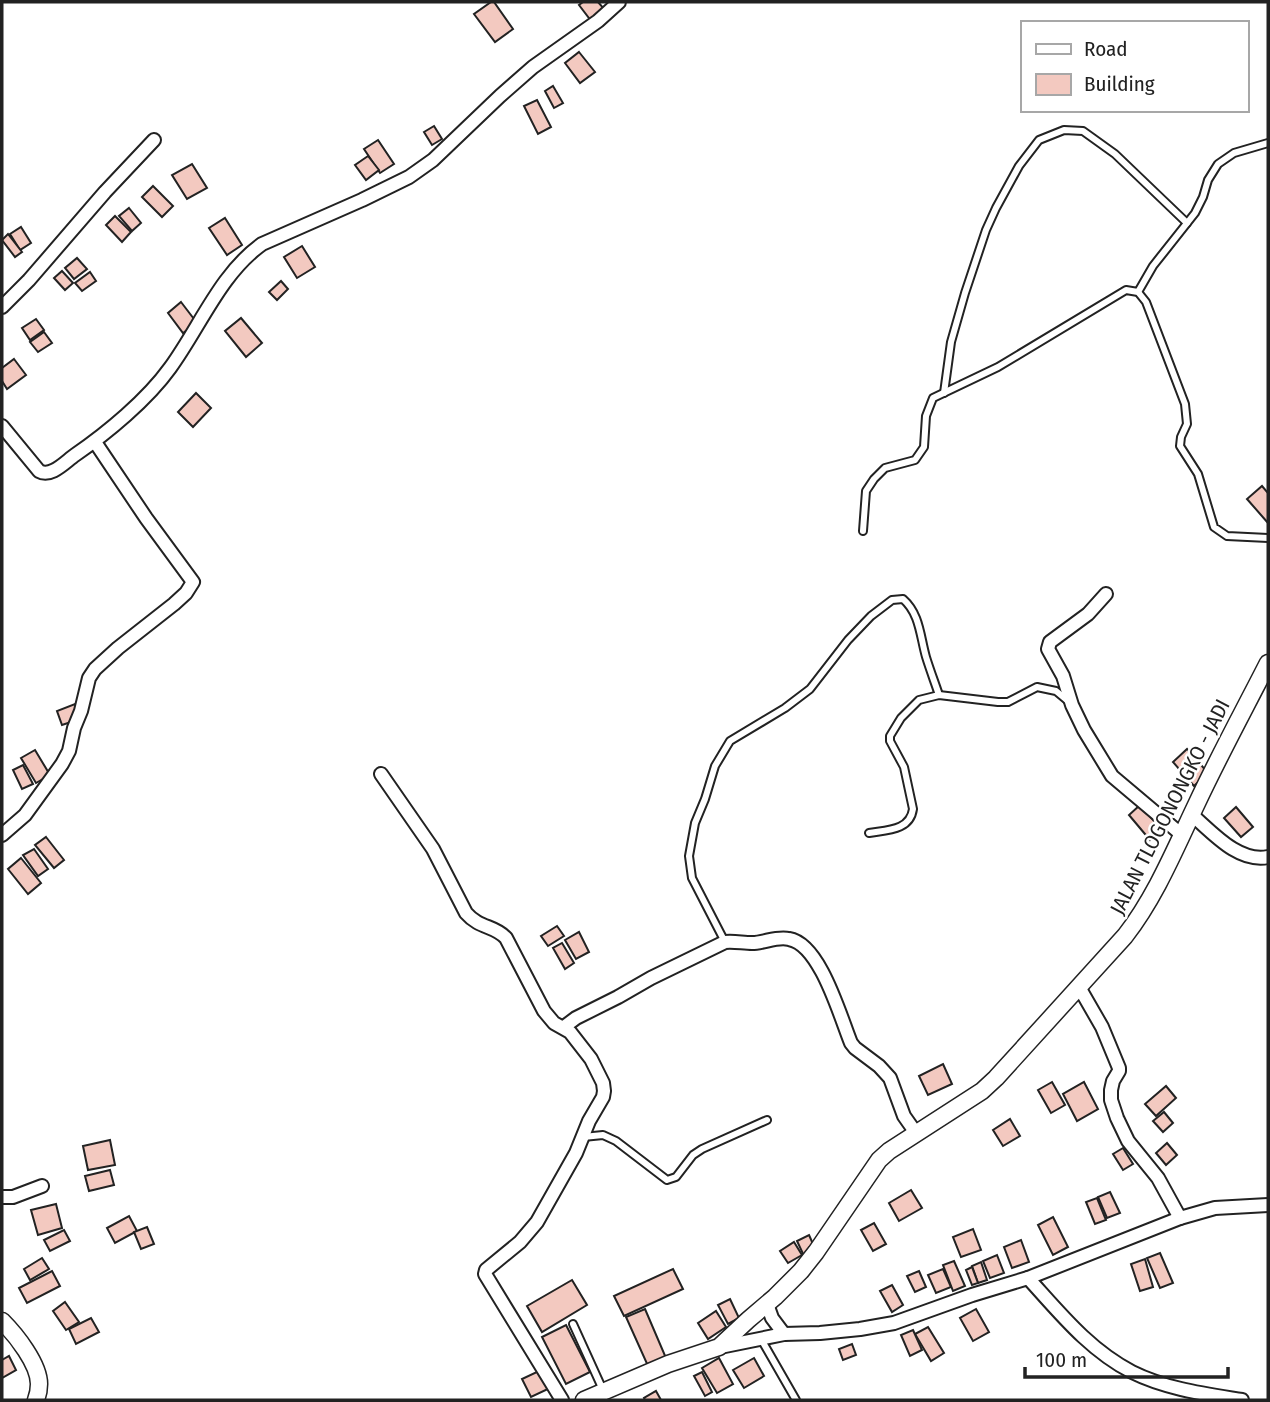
<svg xmlns="http://www.w3.org/2000/svg" width="1270" height="1402" viewBox="0 0 1270 1402" font-family="'Fira Sans Condensed',sans-serif">
<rect width="100%" height="100%" fill="#fff"/>
<g fill="#f3c9c0" stroke="#222" stroke-width="2">
<polygon points="491,2 494,2 513,29 495,42 474,14"/>
<polygon points="583,2 598,2 606,11 592,22 579,5"/>
<polygon points="579,52 595,72 580,83 565,63"/>
<polygon points="553,86 563,103 554,108 545,91"/>
<polygon points="537,100 551,127 538,134 524,106"/>
<polygon points="434,126 442,139 432,145 424,132"/>
<polygon points="378,140 394,164 380,173 364,149"/>
<polygon points="368,156 379,170 366,180 355,165"/>
<polygon points="192,164 207,188 187,199 172,175"/>
<polygon points="153,186 173,206 162,217 142,197"/>
<polygon points="129,208 141,223 132,231 119,216"/>
<polygon points="115,216 131,232 122,242 106,225"/>
<polygon points="225,218 242,245 227,255 209,228"/>
<polygon points="21,227 31,243 20,250 10,234"/>
<polygon points="8,234 22,252 15,257 2,240"/>
<polygon points="302,246 315,267 297,278 284,257"/>
<polygon points="77,258 87,269 74,279 65,268"/>
<polygon points="62,271 73,283 65,290 54,278"/>
<polygon points="90,272 96,281 82,291 75,283"/>
<polygon points="281,281 288,289 277,300 269,292"/>
<polygon points="181,302 197,323 183,333 168,313"/>
<polygon points="241,318 262,343 246,357 225,331"/>
<polygon points="36,319 44,330 30,340 22,328"/>
<polygon points="44,332 52,343 38,352 30,342"/>
<polygon points="14,359 26,375 7,389 2,381 2,368"/>
<polygon points="196,393 211,408 193,427 178,412"/>
<polygon points="1262,486 1268,493 1268,523 1247,499"/>
<polygon points="75,704 80,719 62,725 57,711"/>
<polygon points="1187,749 1208,773 1194,786 1173,762"/>
<polygon points="35,750 50,775 36,783 21,758"/>
<polygon points="23,765 33,784 22,789 13,770"/>
<polygon points="1140,805 1162,830 1150,840 1129,815"/>
<polygon points="1236,807 1253,827 1241,837 1224,818"/>
<polygon points="46,837 64,860 54,868 35,845"/>
<polygon points="34,849 48,869 38,876 23,855"/>
<polygon points="21,858 41,883 28,894 8,869"/>
<polygon points="557,926 564,936 548,946 541,936"/>
<polygon points="579,932 589,952 576,959 565,940"/>
<polygon points="562,943 574,963 565,969 553,948"/>
<polygon points="943,1064 952,1084 928,1095 919,1076"/>
<polygon points="1052,1082 1065,1105 1051,1113 1038,1090"/>
<polygon points="1084,1082 1098,1109 1077,1121 1063,1094"/>
<polygon points="1166,1086 1176,1098 1156,1116 1145,1104"/>
<polygon points="1164,1112 1173,1123 1163,1132 1153,1121"/>
<polygon points="1010,1119 1020,1136 1003,1146 993,1130"/>
<polygon points="110,1140 115,1165 88,1170 83,1146"/>
<polygon points="1167,1143 1177,1155 1166,1165 1156,1153"/>
<polygon points="1123,1148 1133,1164 1123,1170 1113,1154"/>
<polygon points="110,1170 114,1185 89,1191 85,1176"/>
<polygon points="911,1190 922,1208 899,1221 889,1203"/>
<polygon points="1110,1192 1120,1213 1107,1218 1098,1197"/>
<polygon points="1097,1198 1106,1220 1095,1224 1086,1202"/>
<polygon points="56,1204 62,1228 38,1235 31,1210"/>
<polygon points="129,1216 137,1231 115,1243 107,1228"/>
<polygon points="1053,1217 1068,1247 1053,1255 1038,1225"/>
<polygon points="874,1223 886,1244 873,1251 861,1230"/>
<polygon points="147,1227 154,1244 141,1249 134,1232"/>
<polygon points="973,1229 981,1250 961,1257 953,1237"/>
<polygon points="64,1230 70,1241 50,1251 44,1240"/>
<polygon points="809,1235 817,1253 805,1258 797,1241"/>
<polygon points="1021,1240 1029,1262 1012,1268 1004,1247"/>
<polygon points="794,1242 802,1255 788,1263 780,1251"/>
<polygon points="1160,1253 1173,1283 1160,1288 1147,1258"/>
<polygon points="997,1255 1004,1273 990,1278 983,1261"/>
<polygon points="42,1258 49,1269 30,1280 24,1269"/>
<polygon points="1145,1259 1153,1287 1140,1291 1131,1264"/>
<polygon points="954,1261 965,1286 953,1291 943,1265"/>
<polygon points="981,1262 987,1280 978,1283 972,1266"/>
<polygon points="972,1267 978,1283 972,1285 966,1270"/>
<polygon points="673,1269 683,1289 624,1316 614,1296"/>
<polygon points="943,1269 951,1287 936,1293 928,1275"/>
<polygon points="52,1271 60,1286 27,1303 19,1288"/>
<polygon points="919,1271 926,1287 915,1292 907,1276"/>
<polygon points="572,1280 587,1305 542,1332 527,1306"/>
<polygon points="892,1285 903,1305 892,1312 880,1291"/>
<polygon points="730,1299 739,1318 728,1324 718,1305"/>
<polygon points="65,1302 79,1322 66,1330 53,1311"/>
<polygon points="645,1309 666,1358 648,1366 626,1317"/>
<polygon points="976,1309 989,1332 973,1341 960,1318"/>
<polygon points="716,1311 726,1327 708,1339 698,1323"/>
<polygon points="91,1318 99,1332 76,1344 69,1329"/>
<polygon points="566,1325 590,1372 566,1384 542,1337"/>
<polygon points="928,1327 944,1353 931,1361 915,1334"/>
<polygon points="913,1330 922,1350 910,1356 901,1335"/>
<polygon points="852,1344 856,1355 843,1360 839,1349"/>
<polygon points="9,1356 16,1370 2,1378 2,1360"/>
<polygon points="719,1358 733,1384 717,1393 702,1368"/>
<polygon points="754,1358 764,1376 744,1388 733,1370"/>
<polygon points="541,1370 550,1388 531,1397 522,1379"/>
<polygon points="702,1372 712,1392 705,1396 694,1376"/>
<polygon points="656,1391 661,1400 645,1400 644,1398"/>
</g>
<g fill="none" stroke-linecap="round" stroke-linejoin="round">
<g stroke="#222" stroke-width="10">
<g id="service">
<polyline points="1138,292 1153,266 1195,213 1203,197 1208,180 1218,164 1234,153 1268,143"/>
<polyline points="944,393 951,342 965,293 986,230 996,208 1019,166 1039,140 1064,130 1083,131 1115,154 1187,223"/>
<polyline points="863,531 866,491 874,479 885,468 915,460 924,447 926,416 933,398 998,367 1126,290 1138,292 1146,302 1185,404 1187,424 1181,437 1180,446 1198,474 1214,527 1227,536 1268,538"/>
<path d="M869,833C886,830 910,831 913,809L904,767L890,741V736L901,718L919,700L939,695L998,702H1008L1037,687L1056,691L1068,701"/>
<path d="M725,942L692,878L689,856L695,823L705,799L715,766L730,741L785,708L810,689L848,640L871,616L892,600L903,599C920,614 920,636 926,657C930,670 935,683 939,695"/>
<polyline points="583,1137 603,1135 616,1141 667,1180 676,1177 693,1155 702,1149 767,1120"/>
<polyline points="573,1324 603,1390"/>
<polyline points="761,1339 796,1400"/>
</g>
</g>
<g stroke="#222" stroke-width="16">
<g id="minor">
<polyline points="2,307 29,280 105,192 154,140"/>
<path d="M2,426L39,471C51,478 65,462 75,455C107,433 147,400 170,368C200,327 220,274 262,244L362,200L409,177L433,160L500,96L533,67L598,21L619,2"/>
<polyline points="1106,594 1088,614 1050,642 1048,649 1063,676 1072,705 1084,730 1112,776 1182,835"/>
<path d="M381,774L433,849L466,913C480,929 494,925 506,938L544,1011L554,1023L570,1032L591,1059L603,1083L604,1091L603,1097L589,1121L576,1153L537,1222L520,1242L486,1270L485,1274L562,1400"/>
<path d="M1191,814C1212,832 1238,863 1268,857"/>
<polyline points="2,835 25,815 62,764 69,751 74,728 81,711 89,678 95,669 118,648 174,604 186,593 193,582 146,518 95,442"/>
<polyline points="1079,987 1102,1027 1119,1068 1119,1071 1113,1081 1111,1090 1111,1100 1117,1118 1128,1141 1158,1178 1180,1218"/>
<path d="M564,1027L576,1018L618,997L651,978L725,942C734,941 743,943 752,943C764,943 777,936 789,939C820,944 840,1016 851,1043L855,1048L879,1066L890,1078L904,1116L916,1133"/>
<polyline points="2,1197 13,1197 42,1186"/>
<path d="M1028,1278C1059,1312 1089,1350 1132,1372C1166,1389 1205,1394 1242,1400"/>
<polyline points="767,1304 772,1318 784,1334"/>
<polyline points="720,1347 784,1334 820,1333 860,1329 894,1323 972,1295 1028,1278 1180,1218 1215,1208 1268,1205"/>
</g>
</g>
<g stroke="#222" stroke-width="19">
<g id="tertiary">
<path d="M2,1321C16,1335 39,1364 39,1384C39,1389 38,1395 36,1400"/>
<path d="M584,1400L668,1364L719,1347L748,1320L775,1297L801,1271L816,1252L879,1160L889,1151L982,1091L996,1078L1125,936C1156,896 1175,849 1197,803C1219,756 1244,710 1268,663"/>
</g>
</g>
<use href="#service" stroke="#fff" stroke-width="6"/>
<use href="#minor" stroke="#fff" stroke-width="12"/>
<use href="#tertiary" stroke="#fff" stroke-width="16"/>
</g>
<g text-anchor="middle" dominant-baseline="central" stroke-width="5" stroke-linejoin="round" paint-order="stroke">
<g font-size="21" fill="#222" stroke="#fff">
<text transform="translate(1170 807) rotate(-63)">JALAN TLOGONONGKO - JADI</text>
</g>
</g>
<rect width="1270" height="1402" fill="none" stroke="#222222" stroke-width="7"/>
<rect x="1021" y="21" width="228" height="91" fill="#ffffff" stroke="#a7a7a7" stroke-width="2"/>
<rect x="1036" y="44" width="35" height="10" fill="#ffffff" stroke="#a7a7a7" stroke-width="2"/>
<text x="1084" y="56" font-size="21" fill="#222222">Road</text>
<rect x="1036" y="74" width="35" height="21" fill="#f3c9c0" stroke="#a7a7a7" stroke-width="2"/>
<text x="1084" y="91" font-size="21" fill="#222222">Building</text>
<path d="M1025 1367v10h203v-10" fill="none" stroke="#222222" stroke-width="3.5"/>
<text x="1036" y="1367" font-size="21" fill="#222222" stroke="#ffffff" stroke-width="5" paint-order="stroke">100 m</text>
</svg>
